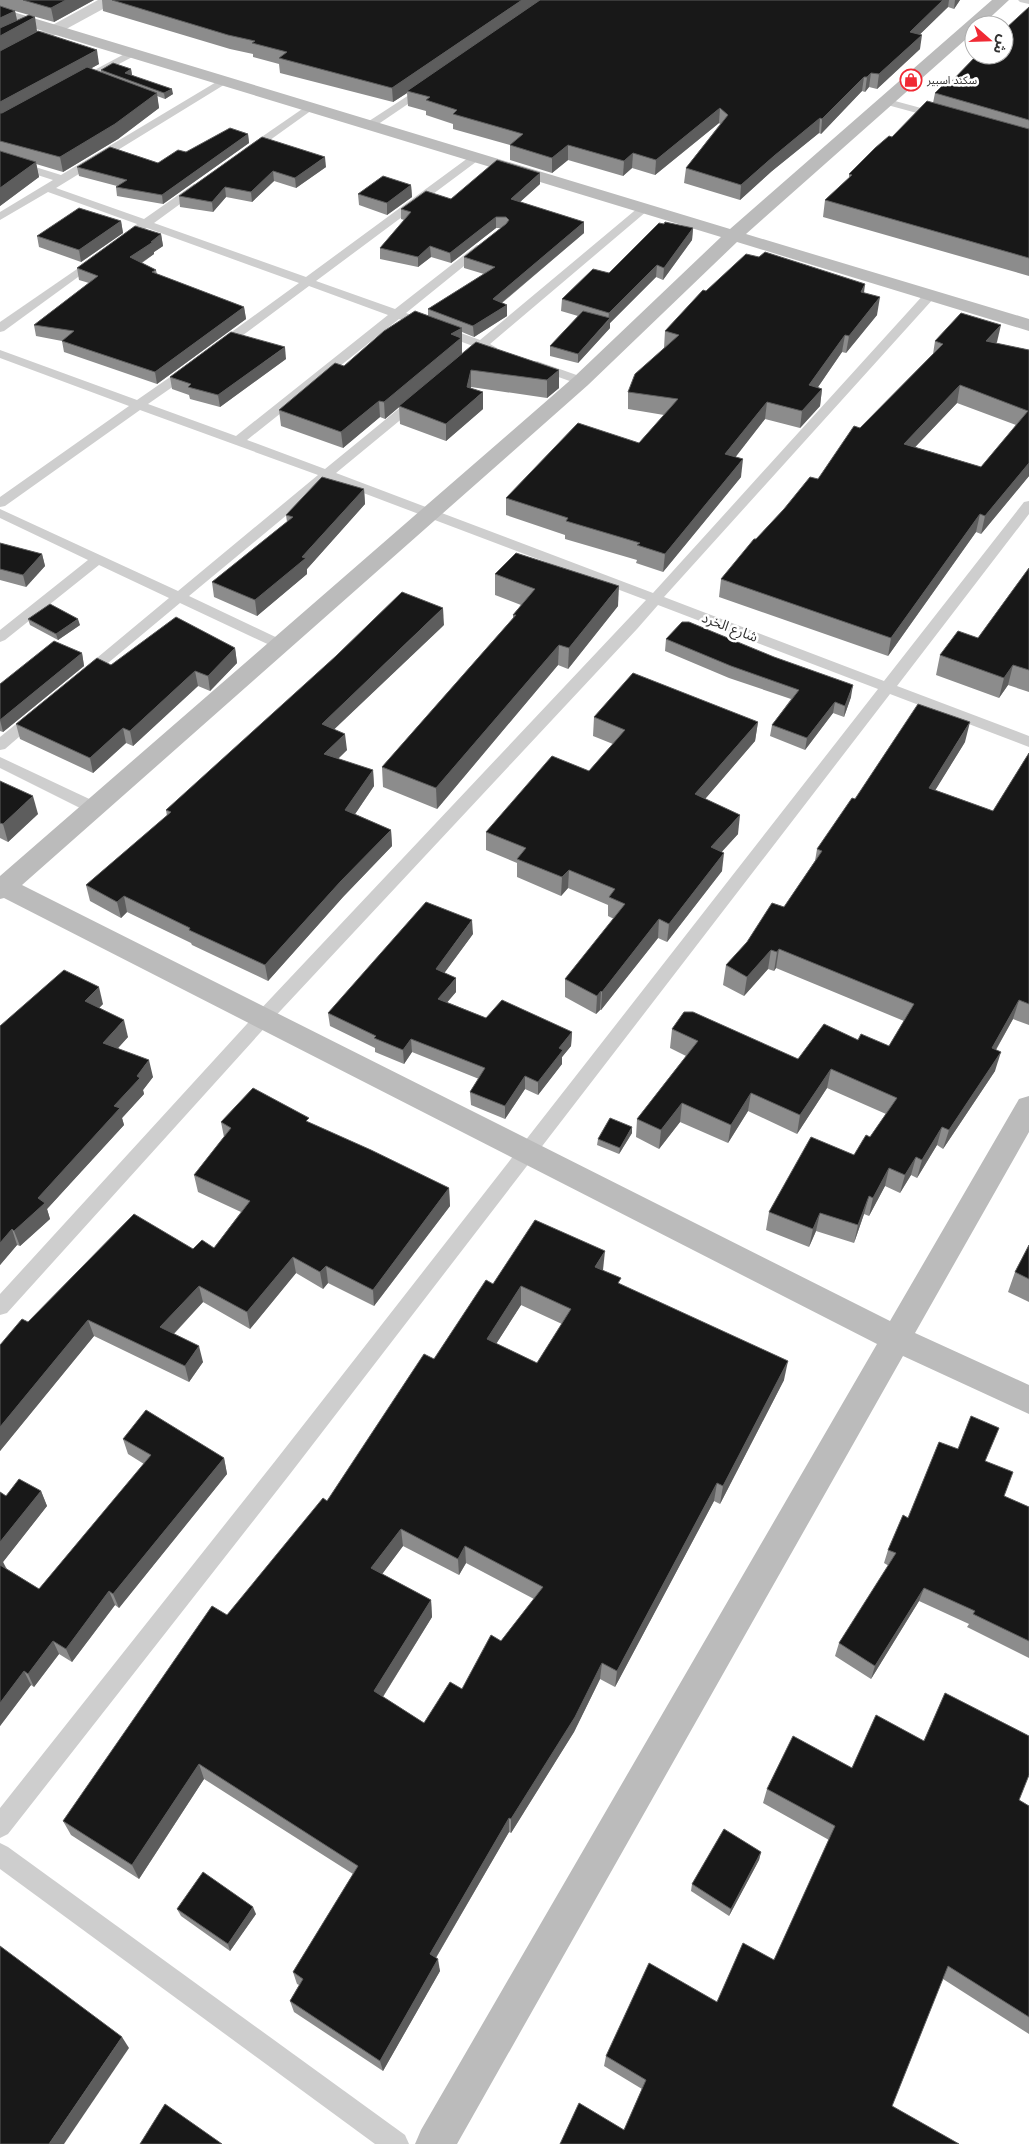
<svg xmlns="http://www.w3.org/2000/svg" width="1029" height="2144" viewBox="0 0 1029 2144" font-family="'Space Grotesk','Noto Sans Arabic',sans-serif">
<rect width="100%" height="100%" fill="#fff"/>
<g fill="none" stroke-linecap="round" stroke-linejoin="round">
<g fill="#cecece" fill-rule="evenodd">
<polygon points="1018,0 1029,0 1029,4 1020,2"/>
<polygon points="132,50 136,51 136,55 81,84 77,85 72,82"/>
<polygon points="223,78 228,81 227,83 56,188 144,219 194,184 202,184 204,186 202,188 154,223 306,277 472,155 480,155 481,157 480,159 316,281 395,309 477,245 485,245 487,247 485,249 406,313 480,340 639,207 647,207 649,209 647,211 490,344 497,348 495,351 484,349 470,361 462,361 460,358 473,346 399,319 247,440 325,469 413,397 421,397 423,400 421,403 336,473 653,593 926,292 934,292 936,295 934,298 664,597 884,681 1024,502 1029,501 1029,514 897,686 1029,736 1029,747 890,694 290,1474 8,1834 0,1838 0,1808 276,1460 878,689 658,605 637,629 269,1023 7,1313 0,1315 0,1294 257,1013 646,600 329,480 189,596 286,642 288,645 286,648 276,648 180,603 90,678 80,678 78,675 80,672 169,598 99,565 5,640 0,642 0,630 88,560 0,518 0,509 178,591 318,475 140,410 5,506 0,507 0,497 129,406 0,358 0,350 137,400 186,366 194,366 196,369 194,372 148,404 236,436 388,315 309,286 223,350 215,350 213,347 215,344 299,283 147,228 142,231 134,231 132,229 137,224 48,192 0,220 0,212 53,180 0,163 0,156 61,175"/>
<polygon points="426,84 430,85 431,87 430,89 374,127 366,127 365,125 366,123"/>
<polygon points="884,98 943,114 944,116 939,119 880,103 879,101"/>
<polygon points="308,105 312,106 313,108 312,110 252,153 244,153 243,151 244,149"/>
<polygon points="96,256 100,257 102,259 100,261 4,331 0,332 0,322"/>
<polygon points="537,361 585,378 587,381 581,385 533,368 531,365 533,362"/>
<polygon points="36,710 41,712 43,715 41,718 5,749 0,750 0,737 31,712"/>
<polygon points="0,757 100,804 102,808 100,812 94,813 88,812 0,768"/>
<polygon points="0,1843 8,1847 405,2135 409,2144 375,2144 0,1869"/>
</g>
<polygon fill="#cecece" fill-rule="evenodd" points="98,0 117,0 114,3 0,65 0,54"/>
<polygon fill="#bbb" fill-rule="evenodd" points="992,0 1009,0 982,25 974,25 974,32 746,234 1029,319 1029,331 737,242 588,385 22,885 890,1321 1019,1099 1029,1096 1029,1132 915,1333 1029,1385 1029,1414 903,1356 457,2144 415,2144 421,2130 877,1344 4,898 0,899 0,876 574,377 721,237 0,18 0,8 730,229"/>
</g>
<g fill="#8c8c8c" fill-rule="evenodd">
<polygon points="0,0 94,0 54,22 15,11 17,20 99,64 90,69 101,73 101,70 131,69 132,75 173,94 165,99 157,96 159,108 118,139 63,172 36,164 39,177 0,206"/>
<polygon points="102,0 960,0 954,9 948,7 920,34 920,49 877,89 869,87 865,92 862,91 821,134 819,133 772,171 740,200 684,183 686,168 720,124 719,123 655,175 632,168 623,176 568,160 552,173 510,160 510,145 453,129 453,124 426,115 426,111 408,106 407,93 393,102 280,73 279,64 253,57 253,54 230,49 103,11"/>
<polygon points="1029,7 1029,276 823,217 825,200 849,178 849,174 933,103 935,93 950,83"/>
<polygon points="248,134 249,143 163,204 117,196 116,187 117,186 79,176 77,167 158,163 186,152"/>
<polygon points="262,137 326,167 296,188 274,181 252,202 226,197 213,212 180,207 179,196"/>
<polygon points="540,184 520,202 584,222 584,233 502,303 507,316 474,337 462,332 462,354 559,370 559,388 547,398 471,387 471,388 483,409 446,441 400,424 399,407 385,419 380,417 343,448 281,426 279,410 344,366 428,316 428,309 484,274 464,268 464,257 501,228 496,228 451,263 431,257 418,267 380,259 380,248 404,220 401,219 401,209 451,199"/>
<polygon points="411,185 412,197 387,215 359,205 358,194"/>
<polygon points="121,221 123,233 81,262 39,247 37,236"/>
<polygon points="693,228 692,240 663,280 656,277 610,323 610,328 578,363 550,356 550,346 578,316 561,311 562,299"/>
<polygon points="161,234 163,246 154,252 154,254 142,263 156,270 157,274 244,307 246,319 157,384 64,352 62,341 36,336 34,325 89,283 79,280 77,268"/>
<polygon points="706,291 864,293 877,315 846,353 842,352 818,387 822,389 820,406 800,428 765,419 735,457 741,477 663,572 636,563 637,560 565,539 565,535 506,515 506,498 639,443 664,415 628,409 628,392 664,348 665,331"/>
<path d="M935,341L997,342L996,343L1029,350V476L981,534L976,532L888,656L719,597L721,579L756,539L818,479L860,428L933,354ZM957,403L1016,425L981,467L915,447Z"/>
<polygon points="286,359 220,407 190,399 189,395 172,389 170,377"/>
<polygon points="364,489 365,504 307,569 307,574 257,616 214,597 212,582 287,522 286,515"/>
<polygon points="0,543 42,554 45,566 26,587 0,580"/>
<polygon points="1029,568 1029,692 1008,685 999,698 936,675 940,655 978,638"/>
<polygon points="495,574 618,606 568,669 558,665 437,809 383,787 382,767 513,618 513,615 521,605 495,595"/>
<polygon points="28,619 80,625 58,640 30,625"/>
<polygon points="444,625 334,729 347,750 338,759 373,770 374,786 355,814 391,830 392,846 343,897 268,981 192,945 191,943 127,912 121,918 90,901 86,885 167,816 166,810"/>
<polygon points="666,639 774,657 851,697 844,717 833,713 805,750 770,736 772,725 791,699 729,678 665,651"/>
<polygon points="235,648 237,663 210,691 198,686 133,746 126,743 93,773 20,739 16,724 111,665"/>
<polygon points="82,653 84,666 3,732 0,731 0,684"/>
<polygon points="594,717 758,722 755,741 705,799 738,834 721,852 722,871 667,942 658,938 601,1010 600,1010 596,1014 565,997 565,979 614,919 608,916 608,905 568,888 561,896 517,877 517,863 486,850 486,832 589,771 613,744 593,736"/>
<polygon points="965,742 935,790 993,811 1029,753 1029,1025 1013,1019 996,1050 995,1071 943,1149 937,1145 917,1178 911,1175 900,1193 885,1186 869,1216 864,1214 854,1243 816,1231 809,1247 766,1230 769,1212 854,1155 870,1137 886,1114 827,1088 797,1134 748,1111 728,1143 680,1122 659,1149 636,1137 637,1119 686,1056 670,1048 672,1029 798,1059 858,1040 889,1046 904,1021 776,968 774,971 768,969 744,996 723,985 726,965 784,907 815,861 817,849 855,799"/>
<polygon points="0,781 38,814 8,842 0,838"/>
<polygon points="473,934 444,973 456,992 447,1002 486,1018 572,1032 571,1046 562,1057 562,1064 538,1095 525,1089 505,1119 471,1105 470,1092 479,1079 412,1052 404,1064 375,1052 375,1048 330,1026 328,1013"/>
<polygon points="103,1004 99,1008 128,1037 118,1048 153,1077 143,1090 144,1094 122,1118 124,1125 47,1209 50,1219 20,1246 17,1245 0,1265 0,1026"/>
<polygon points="221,1122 309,1123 449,1188 450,1206 374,1306 328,1283 323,1289 296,1273 250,1329 203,1302 174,1334 203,1362 189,1382 94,1336 0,1451 0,1345 28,1322 193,1249 214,1248 241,1212 198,1192 194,1175 224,1137"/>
<polygon points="632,1133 619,1154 597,1145 598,1139"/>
<polygon points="1029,1245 1029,1302 1008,1292 1015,1272"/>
<path d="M603,1270L620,1285L784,1380L720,1504L714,1501L615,1687L600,1679L574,1732L511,1833L509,1832L436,1958L440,1971L383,2071L294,2012L290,2001L299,1985L297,1984L293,1972L353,1874L204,1779L139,1879L71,1835L63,1821L227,1615L327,1501L434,1359L493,1284ZM521,1305L562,1324L537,1363L496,1344ZM403,1546L459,1575L466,1563L534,1599L501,1641L462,1689L424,1723L383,1697L432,1617L431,1600L382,1574Z"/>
<polygon points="123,1439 224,1458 227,1474 119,1608 115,1605 72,1662 59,1654 34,1687 31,1685 0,1726 0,1492 6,1496 41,1491 47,1506 3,1562 7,1569 39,1589 144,1464 128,1454"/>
<polygon points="985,1461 1004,1496 1029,1507 1029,1658 967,1627 969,1624 919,1601 871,1679 835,1656 839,1643 889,1566 884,1563 888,1550"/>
<polygon points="852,1768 1019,1800 1029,1806 1029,2034 943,1979 624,2130 642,2089 604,2066 606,2056 717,2002 774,1960 829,1840 763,1803 767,1789"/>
<polygon points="761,1852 759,1860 729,1916 691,1891 692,1884"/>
<polygon points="177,1909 256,1914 230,1951 181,1916"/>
</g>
<g fill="#5d5d5d">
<polygon points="66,0 94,0 54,22 51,8"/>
<polygon points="522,0 543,0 407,91 407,93 393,102 392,88"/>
<polygon points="943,0 949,0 948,7 908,46 910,32"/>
<polygon points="955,0 960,0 954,9"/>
<polygon points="15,11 18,25 0,34 0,18"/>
<polygon points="35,17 37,31 0,52 0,36"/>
<polygon points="922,35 920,49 877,89 879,74"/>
<polygon points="97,50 99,64 0,118 0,102"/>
<polygon points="131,69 132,75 126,79 125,73"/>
<polygon points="871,73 869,87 865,92 867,77"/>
<polygon points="864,77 862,91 821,134 822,119"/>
<polygon points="172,89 173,94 165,99 164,93"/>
<polygon points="157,93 159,108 118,139 63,172 60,157"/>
<polygon points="720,108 719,123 655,175 656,160"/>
<polygon points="820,118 819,133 772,171 740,200 741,185 774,156"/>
<polygon points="248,134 249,143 163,204 162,195"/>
<polygon points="568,145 568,160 552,173 552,158"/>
<polygon points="633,153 632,168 623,176 624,161"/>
<polygon points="325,157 326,167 296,188 295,178"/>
<polygon points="36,162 39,177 0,206 0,188"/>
<polygon points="273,171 274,181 252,202 251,192"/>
<polygon points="540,173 540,184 511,210 511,199"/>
<polygon points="411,185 412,197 387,215 387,203"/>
<polygon points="225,187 226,197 213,212 212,202"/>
<polygon points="496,217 496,228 451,263 450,253"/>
<polygon points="121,221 123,233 81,262 79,250"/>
<polygon points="584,222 584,233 493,310 493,299"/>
<polygon points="693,228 692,240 663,280 664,268"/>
<polygon points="161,234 163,246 154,252 154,254 132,269 130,257"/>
<polygon points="430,246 431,257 418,267 418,257"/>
<polygon points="657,265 656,277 610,323 610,328 578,363 578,354 608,321 609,313"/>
<polygon points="865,284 863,302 861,292"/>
<polygon points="880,297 877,315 846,353 849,336"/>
<polygon points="507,305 507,316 474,337 473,326"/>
<polygon points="244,307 246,319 157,384 155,372"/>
<polygon points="1001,325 997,342 982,359 986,341"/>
<polygon points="462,328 462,354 385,419 384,402 451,334"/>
<polygon points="845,335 842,352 807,403 809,385"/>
<polygon points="285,347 286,359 220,407 218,395"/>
<polygon points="471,370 471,387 467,404 467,387"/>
<polygon points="559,370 559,388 547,398 547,380"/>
<polygon points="960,385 957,403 901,462 904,444"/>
<polygon points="822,389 820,406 800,428 802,411"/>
<polygon points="483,392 483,409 446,441 446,424"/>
<polygon points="379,401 380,417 343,448 341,432"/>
<polygon points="767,402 765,419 724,472 725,454"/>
<polygon points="743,459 741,477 663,572 665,554"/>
<polygon points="1029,463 1029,476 981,534 985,516"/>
<polygon points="364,489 365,504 307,569 307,574 257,616 255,600 302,557"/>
<polygon points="980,514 976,532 888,656 891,638"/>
<polygon points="42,554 45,566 26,587 23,575"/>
<polygon points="619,586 618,606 568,669 569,648"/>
<polygon points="443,608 444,625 323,740 322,724"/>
<polygon points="78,619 80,625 58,640 56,634"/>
<polygon points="559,645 558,665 437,809 436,788"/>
<polygon points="235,648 237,663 210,691 208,676"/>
<polygon points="82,653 84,666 3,732 0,720"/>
<polygon points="1013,665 1008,685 999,698 1004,678"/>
<polygon points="195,671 198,686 133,746 130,731"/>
<polygon points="853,685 851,697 844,717 845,706"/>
<polygon points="835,702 833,713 805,750 807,738"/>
<polygon points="758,722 755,741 693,813 695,794"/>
<polygon points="970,722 965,742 925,807 929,788"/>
<polygon points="123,728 126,743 93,773 90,758"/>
<polygon points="345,734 347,750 326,770 324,754"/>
<polygon points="373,770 374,786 347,826 345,810"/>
<polygon points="33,796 38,814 8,842 3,824"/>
<polygon points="740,815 738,834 709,866 711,847"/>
<polygon points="391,830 392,846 343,897 268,981 265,965 341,881"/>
<polygon points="724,853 722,871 667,942 669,924"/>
<polygon points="569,870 568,888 561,896 562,877"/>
<polygon points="124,896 127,912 121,918 117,902"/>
<polygon points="659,919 658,938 601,1010 602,992"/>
<polygon points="472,920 473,934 437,983 436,969"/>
<polygon points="779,949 776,968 774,971 777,952"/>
<polygon points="771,950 768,969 744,996 747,977"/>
<polygon points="456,978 456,992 439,1012 438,999"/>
<polygon points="99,987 103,1004 89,1018 85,1001"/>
<polygon points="601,991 600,1010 596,1014 597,996"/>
<polygon points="1019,1000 1013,1019 986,1067 992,1048"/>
<polygon points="124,1020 128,1037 108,1059 103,1043"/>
<polygon points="572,1032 571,1046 562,1057 562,1064 538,1095 538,1082 559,1048"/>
<polygon points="411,1039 412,1052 404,1064 403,1050"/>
<polygon points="1001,1052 995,1071 943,1149 949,1130"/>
<polygon points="149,1060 153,1077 143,1090 144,1094 122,1118 124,1125 47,1209 50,1219 20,1246 14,1231 38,1198 114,1106"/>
<polygon points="831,1069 827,1088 797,1134 800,1115"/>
<polygon points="525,1076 525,1089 505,1119 505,1106"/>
<polygon points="751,1093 748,1111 728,1143 731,1125"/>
<polygon points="682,1103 680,1122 659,1149 661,1130"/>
<polygon points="632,1127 632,1133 619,1154 620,1148"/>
<polygon points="942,1127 937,1145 917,1178 922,1160"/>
<polygon points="916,1157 911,1175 900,1193 905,1175"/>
<polygon points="889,1168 885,1186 869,1216 873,1198"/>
<polygon points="449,1188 450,1206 374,1306 373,1290"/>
<polygon points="869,1196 864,1214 854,1243 858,1225"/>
<polygon points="820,1213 816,1231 809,1247 813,1229"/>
<polygon points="12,1229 17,1245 0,1265 0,1243"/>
<polygon points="605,1251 603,1270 594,1286 595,1267"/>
<polygon points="293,1257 296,1273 250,1329 247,1312"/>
<polygon points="326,1266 328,1283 323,1289 320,1272"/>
<polygon points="199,1286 203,1302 164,1344 160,1327"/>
<polygon points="521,1286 521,1305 487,1358 487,1339"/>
<polygon points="88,1320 94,1336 0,1451 0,1427"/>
<polygon points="199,1346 203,1362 189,1382 185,1366"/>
<polygon points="788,1361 784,1380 720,1504 723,1486"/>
<polygon points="224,1458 227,1474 119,1608 113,1594"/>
<polygon points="717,1483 714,1501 615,1687 617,1671"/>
<polygon points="41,1491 47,1506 3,1562 7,1571 0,1571 0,1542"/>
<polygon points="401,1529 403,1546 374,1585 371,1568"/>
<polygon points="465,1546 466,1563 459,1575 458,1559"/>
<polygon points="924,1588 919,1601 871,1679 875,1666"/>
<polygon points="109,1591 115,1605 72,1662 66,1649"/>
<polygon points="431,1600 432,1617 377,1706 374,1691"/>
<polygon points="53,1641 59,1654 34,1687 28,1674"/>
<polygon points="602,1663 600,1679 574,1732 511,1833 511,1819"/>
<polygon points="24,1671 31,1685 0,1726 0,1703"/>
<polygon points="199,1764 204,1779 139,1879 132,1865"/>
<polygon points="509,1818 509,1832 431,1966 430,1954"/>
<polygon points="761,1852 759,1860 729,1916 731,1909"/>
<polygon points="253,1907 256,1914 230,1951 228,1944"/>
<polygon points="438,1959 440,1971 383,2071 380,2061"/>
<polygon points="122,2037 129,2048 64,2144 49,2144"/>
</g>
<g fill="#181818" stroke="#5d5d5d" fill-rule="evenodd">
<polygon points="23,0 66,0 51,8"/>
<polygon points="112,0 522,0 392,88 279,58 287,52 252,43 255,41 228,35"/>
<polygon points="540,0 943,0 910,32 922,35 879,74 871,73 867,77 864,77 822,119 820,118 774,156 741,185 686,168 728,115 720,108 656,160 633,153 624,161 568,145 552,158 510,145 523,134 453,114 457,110 426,100 430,97 407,91"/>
<polygon points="0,6 15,11 0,18"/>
<polygon points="1029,7 1029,120 935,93 946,82 950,83 977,55 1004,55 1004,30"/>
<polygon points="29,15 35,17 0,36 0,28"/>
<polygon points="38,31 97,50 0,102 0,51"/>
<polygon points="113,63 131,69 125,73 172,89 164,93 101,70"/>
<polygon points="87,67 157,93 115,124 60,157 0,141 0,113 2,113"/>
<polygon points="927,101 1029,129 1029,258 825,200 852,175 849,174 875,148 889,136 892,137"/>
<polygon points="230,128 248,134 162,195 116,187 127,180 77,167 110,147 158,163 178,150 186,152"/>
<polygon points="262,137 325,157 295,178 273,171 251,192 225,187 212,202 179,196"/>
<polygon points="0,151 36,162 0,188"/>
<polygon points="497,160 540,173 511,199 584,222 493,299 507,305 473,326 428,309 495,267 464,257 506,224 509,220 506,217 496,217 450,253 430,246 418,257 380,248 411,212 401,209 426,191 451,199"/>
<polygon points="383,176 411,185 387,203 358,194"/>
<polygon points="79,208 121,221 79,250 37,236"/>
<polygon points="665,222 693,228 664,268 657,265 609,313 562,299 593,269 609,273 659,223 664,224"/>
<polygon points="135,226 161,234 151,242 153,242 130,257 156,270 152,272 244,307 155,372 62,341 74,331 34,325 98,276 77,268"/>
<polygon points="765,252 809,266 865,284 861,292 880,297 849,336 845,335 809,385 822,389 802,411 767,402 725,454 743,459 665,554 637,545 640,543 566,521 568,518 506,498 578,423 639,443 678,399 628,392 635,374 679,335 665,331 703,290 706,291 746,254 759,257"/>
<polygon points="415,311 462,328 451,334 461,338 384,402 379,401 341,432 279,410 335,363 344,366 384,331"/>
<polygon points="583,311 610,318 578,354 550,346"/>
<path d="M961,313L1001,325L986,341L1029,350V463L985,516L980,514L891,638L721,579L754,539H756L784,509L810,477L818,479L854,426L860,428L943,344L935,341ZM960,385L1028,411L981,467L904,444Z"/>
<polygon points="231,332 285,347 218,395 188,387 191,384 170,377"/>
<polygon points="476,342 559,370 547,380 471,370 467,387 483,392 446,424 399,406"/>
<polygon points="322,477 364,489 302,557 306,558 255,600 212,582 293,517 286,515"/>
<polygon points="0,543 42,554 23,575 0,569"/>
<polygon points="516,553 619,586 569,648 559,645 436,788 382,767 516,615 513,615 535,589 495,574"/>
<polygon points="1029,568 1029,670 1013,665 1004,678 940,655 958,631 978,638"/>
<polygon points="402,592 443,608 322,724 345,734 324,754 373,770 345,810 391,830 341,881 265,965 189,930 190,928 124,896 117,902 86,885 171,812 166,810 336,656"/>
<polygon points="50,604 78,619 56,634 28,619"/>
<polygon points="176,617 235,648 208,676 195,671 130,731 123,728 90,758 16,724 97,658 111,665"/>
<polygon points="682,622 689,622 774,657 853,685 845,706 835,702 807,738 772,725 799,690 731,666 666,639"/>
<polygon points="54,641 82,653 0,720 0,684"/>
<polygon points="633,673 758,722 695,794 740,815 711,847 724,853 669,924 659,919 602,992 601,991 597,996 565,979 625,904 609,897 615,889 569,870 562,877 517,859 526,848 486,832 552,756 589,771 625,730 594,717"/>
<polygon points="918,704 970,722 929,788 993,811 1029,753 1029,1004 1019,1000 992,1048 1001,1052 949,1130 942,1127 922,1160 916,1157 905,1175 889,1168 873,1198 869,1196 858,1225 820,1213 813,1229 769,1212 811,1137 854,1155 866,1135 870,1137 897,1098 831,1069 800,1115 751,1093 731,1125 682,1103 661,1130 637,1119 698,1041 672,1029 684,1012 693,1012 798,1059 824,1024 858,1040 861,1034 889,1046 914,1004 779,949 777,952 771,950 747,977 726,965 747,942 772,903 784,907 822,851 817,849 852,798 855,799"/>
<polygon points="0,781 33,796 3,824 0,823"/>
<polygon points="426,902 472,920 436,969 456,978 438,999 486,1018 502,1000 572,1032 559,1048 563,1050 538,1082 525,1076 505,1106 470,1092 485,1068 411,1039 403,1050 374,1038 376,1036 328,1013"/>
<polygon points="64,970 99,987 85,1001 124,1020 103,1043 149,1060 137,1076 140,1078 114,1106 120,1108 38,1198 45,1203 14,1231 12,1229 0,1243 0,1026"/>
<polygon points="253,1088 309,1118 306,1121 371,1150 449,1188 373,1290 326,1266 320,1272 293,1257 247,1312 199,1286 160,1327 199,1346 185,1366 88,1320 0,1427 0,1345 22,1319 28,1322 134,1214 193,1249 202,1240 214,1248 250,1201 194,1175 231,1128 221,1122"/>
<polygon points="610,1118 632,1127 620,1148 598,1139"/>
<path d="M535,1220L605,1251L595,1267L621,1278L618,1283L788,1361L723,1486L717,1483L617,1671L602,1663L575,1717L511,1819L509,1818L430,1954L438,1959L380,2061L290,2001L303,1979L293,1972L358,1866L199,1764L132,1865L63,1821L212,1606L227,1615L323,1498L327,1501L424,1354L434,1359L486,1280L493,1284ZM521,1286L571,1309L537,1363L487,1339ZM401,1529L458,1559L465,1546L543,1587L501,1641L491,1635L462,1689L450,1682L424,1723L374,1691L431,1600L371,1568Z"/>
<polygon points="1029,1245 1029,1279 1015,1272"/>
<polygon points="146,1410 224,1458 113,1594 109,1591 66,1649 53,1641 28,1674 24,1671 0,1703 0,1565 39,1589 151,1455 123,1439"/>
<polygon points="971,1416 999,1428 985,1461 1013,1472 1004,1496 1029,1507 1029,1641 973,1614 975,1611 924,1588 875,1666 839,1643 896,1553 888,1550 903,1515 908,1518 939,1442 958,1449"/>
<polygon points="19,1479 41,1491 0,1542 0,1492 6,1496"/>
<polygon points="945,1693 1029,1736 1029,1775 1019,1800 1029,1806 1029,2017 948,1966 892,2106 959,2144 560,2144 579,2103 624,2130 646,2080 606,2056 649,1963 717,2002 743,1943 774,1960 835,1826 767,1789 793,1736 852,1768 876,1715 924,1741"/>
<polygon points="724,1829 761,1852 731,1909 692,1884"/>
<polygon points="203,1872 253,1907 228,1944 177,1909"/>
<polygon points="0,1946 122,2037 49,2144 0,2144"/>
<polygon points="165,2104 222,2144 140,2144"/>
</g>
<defs>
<g id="shop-ring" transform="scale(1.125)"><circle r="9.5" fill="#fff" stroke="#f02a34" stroke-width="1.5"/><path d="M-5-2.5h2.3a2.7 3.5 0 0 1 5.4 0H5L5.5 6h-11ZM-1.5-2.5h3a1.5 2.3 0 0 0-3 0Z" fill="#f02a34"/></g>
</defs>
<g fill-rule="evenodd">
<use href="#shop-ring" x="911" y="80"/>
</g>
<g text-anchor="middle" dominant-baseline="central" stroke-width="5" stroke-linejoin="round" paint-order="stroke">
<g font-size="11" fill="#313131" stroke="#fff" text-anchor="start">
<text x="927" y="80">سكند اسبير</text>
</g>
<g font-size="14" fill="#313131" stroke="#fff">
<text transform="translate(730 627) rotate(21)">شارع الخرد</text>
</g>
</g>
<g transform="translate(989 40) rotate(110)"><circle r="24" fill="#ffffff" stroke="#adadad"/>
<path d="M0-4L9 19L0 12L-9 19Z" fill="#f02a34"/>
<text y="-8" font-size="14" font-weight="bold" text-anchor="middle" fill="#313131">ش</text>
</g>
</svg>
